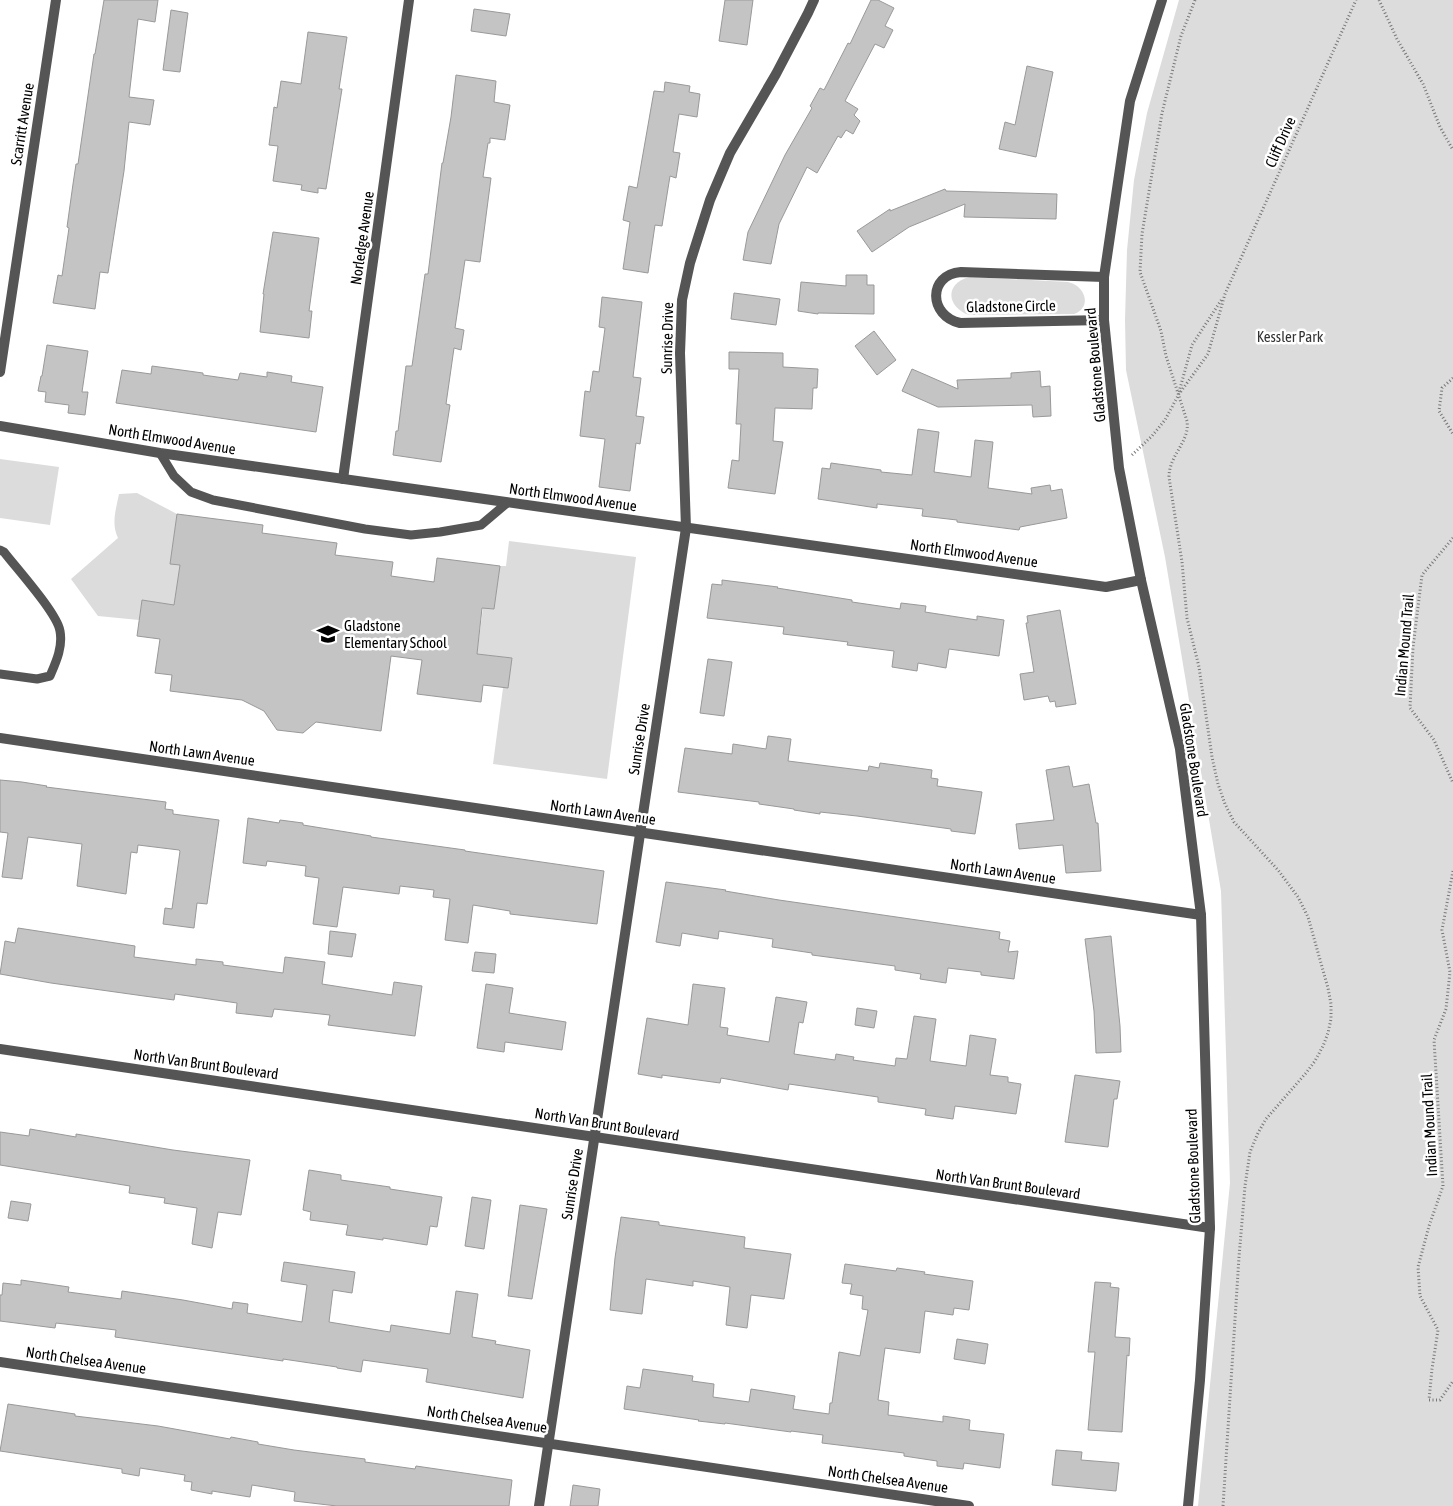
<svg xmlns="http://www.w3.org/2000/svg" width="1453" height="1506" viewBox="0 0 1453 1506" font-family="'Asap Condensed',sans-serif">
<rect width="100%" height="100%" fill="#fff"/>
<g fill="#dcdcdc">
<polygon points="1179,0 1453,0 1453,1506 1198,1506 1230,1183 1221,891 1165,557 1126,370 1125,320 1127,250 1134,180 1147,113"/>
<path d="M969,277L1068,282C1086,286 1092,308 1074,314L969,315C947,307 944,284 969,277Z"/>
<polygon points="0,459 59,467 50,525 0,518"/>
<path d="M137,493L177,514L170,564L180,565L174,605L142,600L139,620L98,616L71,579L118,538C111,524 116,509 119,494Z"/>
<polygon points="509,541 636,557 607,779 493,764 503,688 508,688 512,658 477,654 483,608 494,609 500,566 506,566"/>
</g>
<g fill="#c4c4c4" stroke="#999">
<polygon points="104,0 158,0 155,22 138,19 129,97 154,100 150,125 129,122 124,171 108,273 100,272 95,309 53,303 58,275 62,276 69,228 67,227 73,184 76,164 78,164 94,54 95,54"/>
<polygon points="725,0 753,0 747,45 719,41"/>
<polygon points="871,0 878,0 894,8 885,26 893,30 884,48 875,44 845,101 858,109 854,115 860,121 853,134 846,130 841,138 838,136 817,173 807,167 779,224 771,264 743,260 748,232 785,155 812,108 810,106 820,88 824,90 848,43 850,44"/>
<polygon points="474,9 510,14 506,36 471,31"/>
<polygon points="171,10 188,13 180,72 163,70"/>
<polygon points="308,32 347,37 339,89 342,89 326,189 318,188 318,193 301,190 302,185 273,181 278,146 269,145 274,107 277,108 281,81 301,84"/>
<polygon points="1027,66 1053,72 1036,157 999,149 1005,122 1015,125"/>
<polygon points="456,75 496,81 494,102 510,105 505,140 490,138 490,143 488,143 483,177 491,178 480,262 465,260 455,328 464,330 461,350 454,348 446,404 450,405 441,462 393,455 396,431 398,431 406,366 412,366 425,274 428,274 442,163 443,163 451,117"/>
<polygon points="665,82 690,86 689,92 700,94 697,117 679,114 673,152 680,153 676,178 670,176 662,226 655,225 648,273 623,269 630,222 623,220 629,186 637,188 654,91 664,92"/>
<polygon points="945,189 946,191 1057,194 1056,219 964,217 965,204 909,227 872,252 857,231 890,209 890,211"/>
<polygon points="273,232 319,238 309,311 312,311 309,338 260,332 264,294 263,294"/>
<polygon points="846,275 867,275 867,285 874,285 874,314 818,313 818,314 798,311 801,282 846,286"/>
<polygon points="734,293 780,299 776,325 731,319"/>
<polygon points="602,297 642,302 633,377 641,378 636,416 644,417 640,444 636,443 630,491 599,487 605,439 580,436 585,391 590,392 593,371 599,372 605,328 599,327"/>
<polygon points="874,331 896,360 877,375 855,346"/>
<polygon points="47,345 88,351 82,392 88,392 85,415 68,413 69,405 45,402 46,392 38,391 41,376 42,376"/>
<polygon points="729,352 783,353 783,367 818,369 817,388 813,388 812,409 775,408 773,441 783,442 775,494 728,488 732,460 739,461 741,424 736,424 739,369 729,369"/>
<polygon points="152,366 203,373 203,375 238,380 240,373 267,377 267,372 292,376 291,382 323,387 316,432 116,403 122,370 151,374"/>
<polygon points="912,369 958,389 957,380 1011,378 1011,373 1040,371 1041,387 1050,386 1051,416 1033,417 1032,405 938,407 902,391"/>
<polygon points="918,429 939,432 934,472 971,477 975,440 993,442 988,488 1032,494 1031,488 1050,485 1051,491 1062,489 1067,518 1020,527 1019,530 957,522 957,520 922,516 923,509 877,504 877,508 818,499 822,468 830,469 831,463 881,470 881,472 912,475"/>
<polygon points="177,514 263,525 262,533 337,543 335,555 393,562 391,576 434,582 437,558 500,566 494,609 482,608 477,654 512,658 508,688 483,685 481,702 417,694 422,660 391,656 381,731 316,722 303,733 277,730 264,711 242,700 170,691 172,675 155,673 160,639 137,636 142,600 174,605 180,565 170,564"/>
<polygon points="722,580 778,587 777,588 852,600 852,602 900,609 901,603 926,606 925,612 977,620 977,616 1004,620 999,656 949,649 946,668 918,663 917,671 892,667 894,651 847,645 848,642 783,634 784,627 707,618 712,584 722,585"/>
<polygon points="1060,610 1076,704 1056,707 1055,701 1050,702 1048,696 1024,700 1020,674 1034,672 1026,623 1028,623 1027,616"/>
<polygon points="708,659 732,662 724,716 700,713"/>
<polygon points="768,736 791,739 788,761 868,771 869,766 879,768 880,763 932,770 931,778 938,779 937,786 982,792 975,834 951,831 951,829 857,816 820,812 820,814 794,810 794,809 759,804 759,802 678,792 685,748 732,754 733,744 766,749"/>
<polygon points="1069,766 1073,787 1089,784 1096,823 1098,823 1101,871 1066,873 1063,845 1019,849 1016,824 1054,820 1046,770"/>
<polygon points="0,780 22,782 47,786 46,787 166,802 165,809 173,810 173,814 219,820 207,904 197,903 194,928 163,924 165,908 172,909 180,851 179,850 138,845 137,853 131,852 126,894 77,886 82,844 28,837 22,879 2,877 8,833 0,832"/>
<polygon points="248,818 279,823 280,820 303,823 303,825 371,836 371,837 465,850 465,851 604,871 597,924 510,914 510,911 473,905 468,943 445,940 450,899 433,897 434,890 400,886 399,894 343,887 337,927 313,924 319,878 305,876 306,866 267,861 266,866 243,863"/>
<polygon points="666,882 726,890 725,891 779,900 1000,932 999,939 1010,941 1008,952 1018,951 1014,979 981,975 981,972 948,968 946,983 920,979 921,974 895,970 895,966 812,955 812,953 772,947 773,939 719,931 718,939 682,933 680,946 656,942"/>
<polygon points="18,928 135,946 134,957 196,965 196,959 223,962 223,965 283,973 285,957 325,962 322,984 392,995 394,982 422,986 415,1036 328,1025 330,1015 274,1009 272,1017 236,1013 237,1003 175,994 174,1000 144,996 51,983 0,974 5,941 15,943"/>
<polygon points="330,931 356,934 352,957 328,954"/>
<polygon points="1111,936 1120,1026 1121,1052 1096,1053 1094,1011 1085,939"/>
<polygon points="475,952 496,954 494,973 472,971"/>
<polygon points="486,984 513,988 509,1013 566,1022 562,1050 505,1042 504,1052 477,1048"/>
<polygon points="693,984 725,988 720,1027 728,1028 727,1035 769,1042 776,997 807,1002 803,1023 799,1022 794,1054 835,1060 836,1054 854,1057 853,1060 895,1066 896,1058 907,1059 914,1016 936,1019 930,1061 966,1066 970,1035 996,1039 990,1075 1008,1077 1008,1082 1021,1084 1016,1114 955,1106 953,1119 925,1115 926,1109 878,1102 878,1097 789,1084 788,1090 721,1078 720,1083 662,1075 662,1078 638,1074 647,1018 688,1025"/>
<polygon points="857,1008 877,1011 874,1028 855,1025"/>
<polygon points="1075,1075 1120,1081 1117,1099 1114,1099 1108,1147 1065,1142"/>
<polygon points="30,1129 76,1137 76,1134 173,1150 250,1160 241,1215 218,1212 212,1248 192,1244 197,1208 164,1203 165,1198 129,1193 130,1186 0,1165 0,1132 29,1136"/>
<polygon points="309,1170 341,1175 341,1180 390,1187 390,1189 442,1197 437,1227 430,1226 427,1245 383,1238 383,1240 346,1235 348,1225 310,1220 311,1212 303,1210"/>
<polygon points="472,1197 491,1200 484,1249 465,1246"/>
<polygon points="11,1201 31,1204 28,1221 8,1218"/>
<polygon points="520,1205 547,1209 532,1299 508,1296"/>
<polygon points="621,1217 659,1222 659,1225 745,1237 744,1248 791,1254 784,1299 751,1295 747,1328 726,1325 730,1287 693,1281 693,1286 646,1279 642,1314 610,1310 615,1258"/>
<polygon points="284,1262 355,1272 352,1293 333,1290 329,1322 390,1332 391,1325 450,1334 456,1291 478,1294 472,1337 496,1341 495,1344 530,1350 523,1398 426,1382 428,1369 363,1360 361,1372 337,1368 337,1367 283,1359 283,1361 115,1337 116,1330 56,1323 55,1328 0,1321 0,1295 2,1295 3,1283 21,1285 21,1280 69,1287 68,1292 121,1299 122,1291 183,1300 232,1309 233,1302 248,1304 247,1313 302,1322 307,1285 281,1281"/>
<polygon points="845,1264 896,1271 897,1268 925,1272 924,1274 973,1281 969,1310 954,1308 953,1315 925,1311 920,1353 885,1348 878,1400 889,1402 888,1415 943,1422 943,1416 970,1420 969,1430 1004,1434 1000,1468 964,1463 963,1469 937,1466 937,1461 904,1456 904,1453 822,1443 823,1435 791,1431 791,1432 725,1423 725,1424 698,1421 699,1420 624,1409 627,1386 640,1388 643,1369 693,1376 692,1381 714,1384 713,1397 749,1402 751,1389 795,1396 793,1409 829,1414 830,1403 832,1403 839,1352 860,1356 868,1310 862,1309 863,1296 850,1294 852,1284 842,1283"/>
<polygon points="1095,1282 1111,1283 1110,1287 1119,1288 1115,1337 1130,1338 1129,1356 1127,1355 1122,1432 1088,1430 1095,1352 1088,1352"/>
<polygon points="957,1339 988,1344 985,1364 954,1359"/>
<polygon points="8,1404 75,1414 75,1416 158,1426 230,1439 231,1437 258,1442 258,1444 294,1450 365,1459 365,1462 415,1469 416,1466 512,1480 509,1506 337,1506 294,1501 295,1492 252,1485 250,1497 212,1491 212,1494 191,1490 192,1482 184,1481 185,1475 140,1468 139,1476 122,1473 122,1469 0,1451"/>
<polygon points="1056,1450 1082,1452 1081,1460 1119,1463 1116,1491 1052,1485"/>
<polygon points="573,1485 600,1489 598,1506 570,1506"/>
</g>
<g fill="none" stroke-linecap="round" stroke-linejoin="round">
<g stroke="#777" stroke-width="3" stroke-dasharray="1 2.5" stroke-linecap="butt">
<path d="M1195,0L1181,36L1162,113L1142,234L1140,272L1161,331L1166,356L1187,421C1190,442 1169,455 1169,477L1182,562L1187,618L1199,667L1212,757L1218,784L1225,804L1234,822L1278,870L1298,897L1308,917L1328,988L1331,1004V1019L1328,1033L1323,1046L1315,1061L1306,1073L1266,1119L1258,1133L1250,1152L1245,1186L1239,1257L1223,1506"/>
<polyline points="1379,0 1397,39 1423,84 1440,127 1453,150"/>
<polyline points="1453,378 1442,388 1439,411 1453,434"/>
<polyline points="1179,392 1192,345 1222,299"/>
<polyline points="1132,455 1152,436 1165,420 1179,394 1208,354 1225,294 1356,0"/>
<polyline points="1453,538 1422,575 1413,647 1410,708 1434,740 1453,783"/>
<polyline points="1453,871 1442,930 1450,972 1446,1009 1434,1040 1443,1186 1429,1226 1418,1267 1420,1296 1438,1330 1432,1369 1429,1400 1440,1400 1453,1381"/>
</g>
<g stroke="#555" stroke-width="9">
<polyline points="160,453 174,476 191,492 213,500 365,529 411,535 440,532 481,525 507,503"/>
<path d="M0,550L4,552C17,569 57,613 60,631C63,647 56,662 50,676L37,679L0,674"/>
</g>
<g stroke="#555" stroke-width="10">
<path d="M1104,320L960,323C929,316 927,275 961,272L1104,277"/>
<polyline points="0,372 56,0"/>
<polyline points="0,426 160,453 1106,587 1141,580"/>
<polyline points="343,479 409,0"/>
<polyline points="0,738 1201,915"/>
<polyline points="0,1362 969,1506"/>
<polyline points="539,1506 686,528 680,353 682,300 690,263 710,200 730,153 776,74 808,13 814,0"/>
</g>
<g stroke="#555" stroke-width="10">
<polyline points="1162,0 1130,101 1104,277 1104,320 1119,468 1141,580 1180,749 1201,915 1210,1228 1200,1380 1188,1506"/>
<polyline points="0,1049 1210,1228"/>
</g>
</g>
<defs>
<g id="school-bare" transform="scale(1.725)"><path d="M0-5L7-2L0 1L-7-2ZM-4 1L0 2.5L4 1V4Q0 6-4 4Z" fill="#000" stroke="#fff" stroke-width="2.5" paint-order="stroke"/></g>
</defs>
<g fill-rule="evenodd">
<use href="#school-bare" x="328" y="634"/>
</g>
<g text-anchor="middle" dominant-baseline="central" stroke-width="5" stroke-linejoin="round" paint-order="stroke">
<g font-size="15" fill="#000" stroke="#fff">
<text transform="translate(22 124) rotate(-81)">Scarritt Avenue</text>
<text transform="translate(1280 142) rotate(-66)">Cliff Drive</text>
<text transform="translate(362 238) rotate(-82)">Norledge Avenue</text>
<text transform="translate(1011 306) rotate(-1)">Gladstone Circle</text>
<text transform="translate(667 338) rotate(-89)">Sunrise Drive</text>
<text transform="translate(1095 365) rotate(-95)">Gladstone Boulevard</text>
<text transform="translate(172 439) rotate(9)">North Elmwood Avenue</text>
<text transform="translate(573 497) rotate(8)">North Elmwood Avenue</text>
<text transform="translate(974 553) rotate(8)">North Elmwood Avenue</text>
<text transform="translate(1404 645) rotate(-85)">Indian Mound Trail</text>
<text transform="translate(639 739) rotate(-81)">Sunrise Drive</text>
<text transform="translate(202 753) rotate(8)">North Lawn Avenue</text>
<text transform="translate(1194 760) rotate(81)">Gladstone Boulevard</text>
<text transform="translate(603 812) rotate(8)">North Lawn Avenue</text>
<text transform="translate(1003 871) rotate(8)">North Lawn Avenue</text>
<text transform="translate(206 1064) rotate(8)">North Van Brunt Boulevard</text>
<text transform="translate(607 1124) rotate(9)">North Van Brunt Boulevard</text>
<text transform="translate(1429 1125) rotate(-93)">Indian Mound Trail</text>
<text transform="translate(1193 1166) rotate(-92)">Gladstone Boulevard</text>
<text transform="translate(572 1184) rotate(-81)">Sunrise Drive</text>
<text transform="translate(1008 1184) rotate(8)">North Van Brunt Boulevard</text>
<text transform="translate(86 1360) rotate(8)">North Chelsea Avenue</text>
<text transform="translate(487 1419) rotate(8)">North Chelsea Avenue</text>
<text transform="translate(888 1479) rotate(8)">North Chelsea Avenue</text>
</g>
<g font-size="15" fill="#333" stroke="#fff">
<text x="1290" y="336">Kessler Park</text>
</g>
<g font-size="15" fill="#000" stroke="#fff" text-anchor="start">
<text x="344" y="625">Gladstone<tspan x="344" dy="17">Elementary School</tspan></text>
</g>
</g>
</svg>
